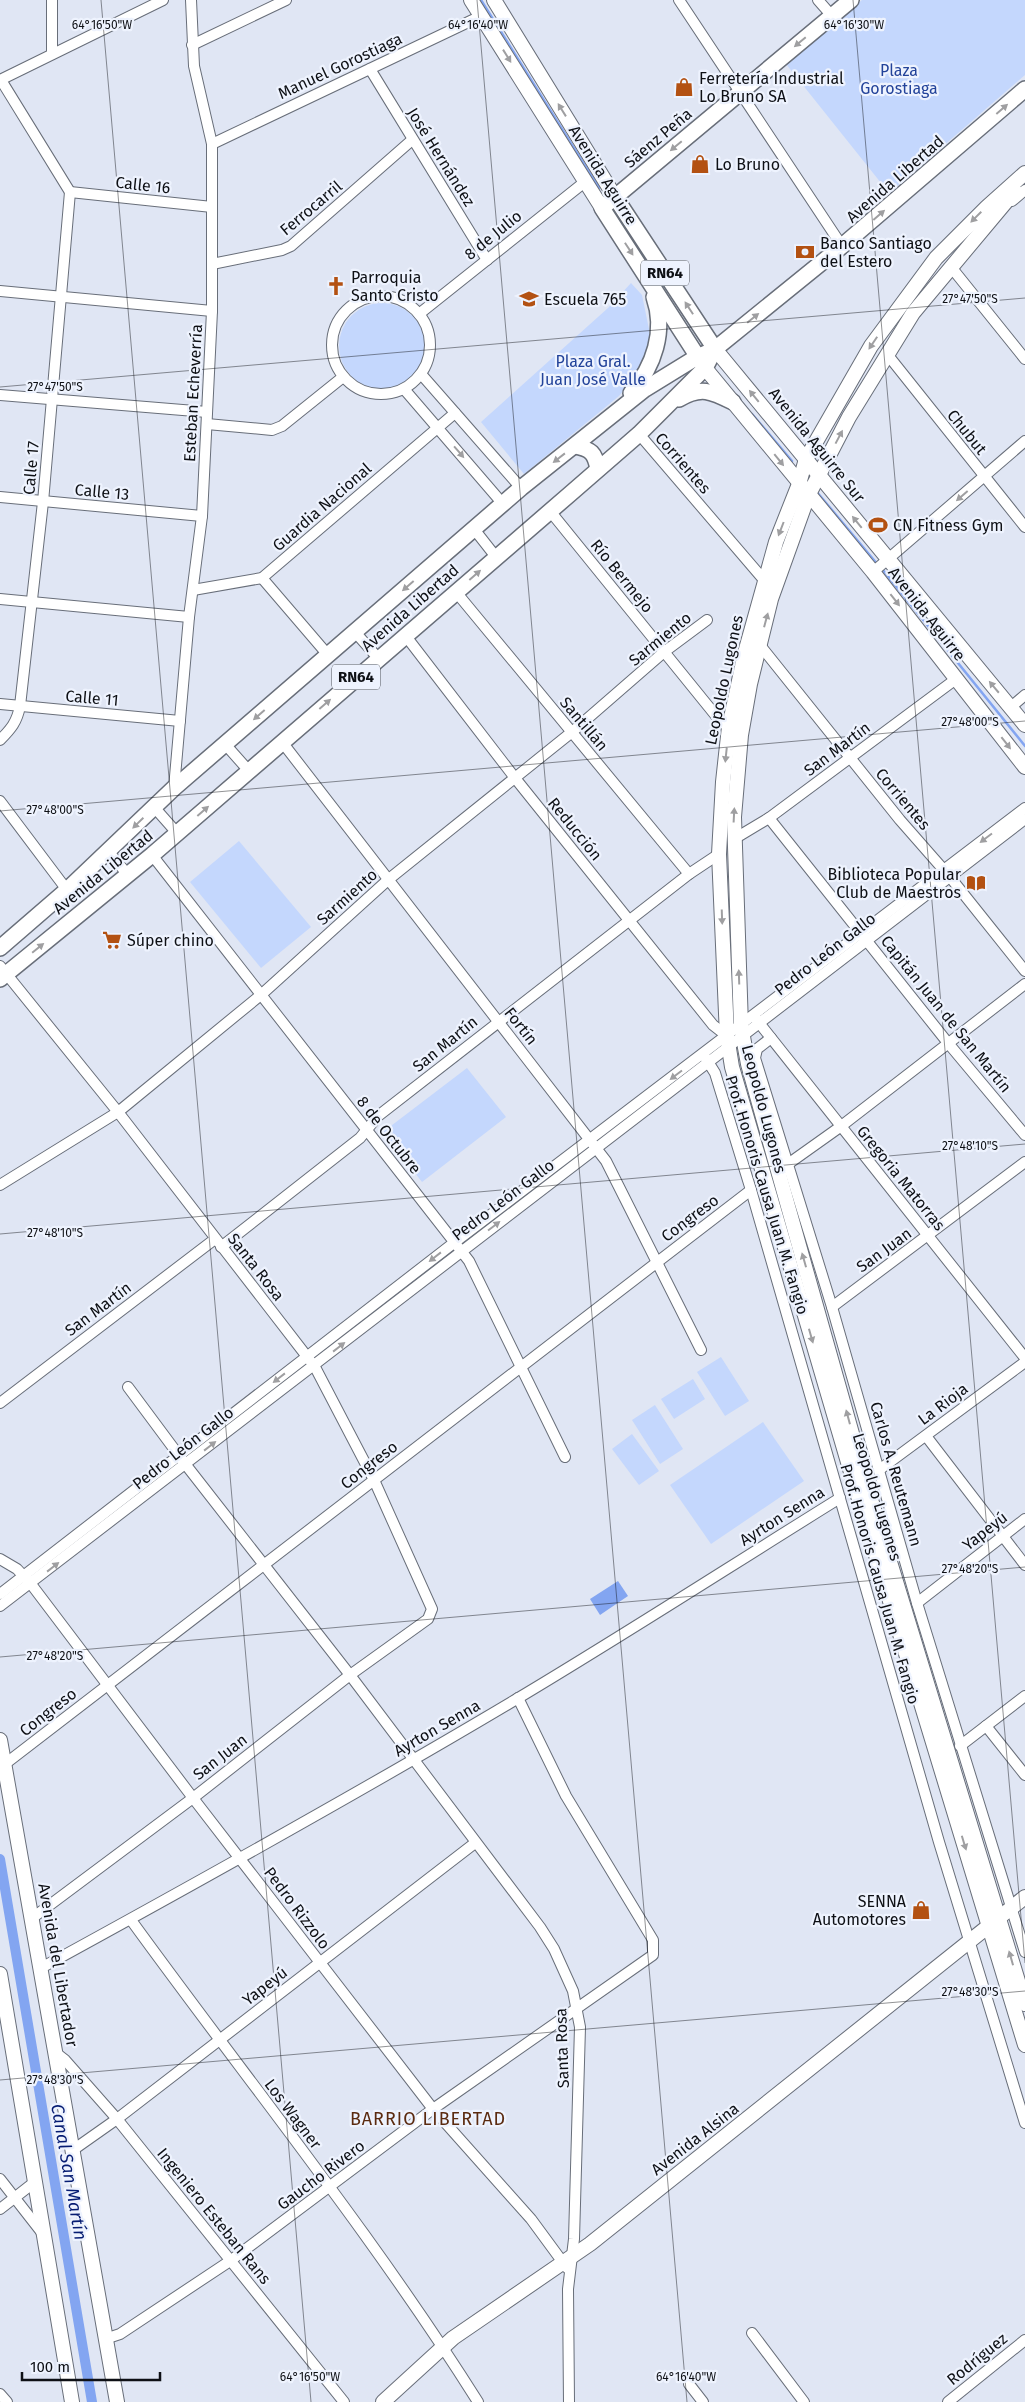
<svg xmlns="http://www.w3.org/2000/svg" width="1025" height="2402" viewBox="0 0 1025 2402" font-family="'Fira Sans',sans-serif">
<rect width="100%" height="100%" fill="#e0e6f4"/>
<g fill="#c4d7fd">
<polygon points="862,0 1025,0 1025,75 889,193 786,64"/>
<polygon points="631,283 642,295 650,334 643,367 619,396 524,474 481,422 608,308"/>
<circle cx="382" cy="346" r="43"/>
<polygon points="239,841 311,927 261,968 190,882"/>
<polygon points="467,1068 506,1117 422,1182 383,1132"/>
<polygon points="721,1357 749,1401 725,1416 697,1372"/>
<polygon points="693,1379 705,1399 674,1419 661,1399"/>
<polygon points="655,1405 683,1449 660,1464 632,1420"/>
<polygon points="763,1422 804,1481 711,1544 670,1485"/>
<polygon points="632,1434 659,1471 639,1485 612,1449"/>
</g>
<polygon fill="#83a5f1" points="618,1581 628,1596 600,1615 590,1599"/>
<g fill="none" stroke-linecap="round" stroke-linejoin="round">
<g stroke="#83a5f1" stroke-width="2.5">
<polyline points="481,0 599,188"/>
<polyline points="623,223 666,295"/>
<polyline points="752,414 792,461"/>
<polyline points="816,491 878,565"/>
<polyline points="882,569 1025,746"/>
</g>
<polyline stroke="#83a5f1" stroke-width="10" points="0,1859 92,2402"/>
<g stroke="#686e79" stroke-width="12">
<g id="street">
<polyline points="679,0 842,246"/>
<polyline points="818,0 832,16"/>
<polyline points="192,45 286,0"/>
<polyline points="52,54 52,0"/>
<polyline points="370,69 487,260"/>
<polyline points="0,80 163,0"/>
<polyline points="1,80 70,192"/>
<polyline points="212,144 481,16"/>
<polyline points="70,192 212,207"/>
<polyline points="1012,201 1025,190"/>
<polyline points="212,264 282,250 291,246 412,140"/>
<polyline points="951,267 1025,359"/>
<polyline points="0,291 212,311"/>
<circle cx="381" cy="345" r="49"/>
<polyline points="419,314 586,181"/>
<polyline points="887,354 1025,527"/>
<polyline points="421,374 521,488"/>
<polyline points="404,389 503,504"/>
<polyline points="0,395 207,412"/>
<polyline points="207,424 272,430 282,426 343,377"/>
<polyline points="639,434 764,580"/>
<polyline points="0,497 202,516"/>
<polyline points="550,511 721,722 729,727"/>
<polyline points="474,529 496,557"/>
<polyline points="873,572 1025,441"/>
<polyline points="262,578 328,655"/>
<polyline points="193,590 262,578 455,413"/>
<polyline points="456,592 689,874"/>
<polyline points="0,599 189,617"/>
<polyline points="355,632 378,658"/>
<polyline points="405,635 515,778 713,1025 727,1036"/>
<polyline points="759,644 900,820 950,877 1025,971"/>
<polyline points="0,704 180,721"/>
<polyline points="1011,707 1025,695"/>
<path d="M0,740C11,729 17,722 20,706L43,502L70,192"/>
<polyline points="282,742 606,1161 701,1350"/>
<polyline points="225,744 249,771"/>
<polyline points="174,788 189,617 202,516 212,311 212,144 194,66 191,0"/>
<polyline points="0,801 67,890"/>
<polyline points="154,807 177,833"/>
<polyline points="769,818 948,1043 1025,1135"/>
<polyline points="734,839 769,818 956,679"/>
<polyline points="108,851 128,875"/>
<polyline points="152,855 469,1261 565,1457"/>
<polyline points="0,966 118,1112 315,1367 374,1480 432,1609 428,1619 350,1675 193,1798 31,1919"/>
<polyline points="756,1019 1025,1358"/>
<polyline points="771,1038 757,1049 755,1058 832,1307 917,1603 1025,1952"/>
<polyline points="705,1057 715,1073 751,1190 939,1842 1025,2123"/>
<polyline points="788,1164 840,1127 1025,984"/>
<polyline points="0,1185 118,1112 262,994 389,879 572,732 664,652 707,620"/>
<polyline points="221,1247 360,1138 378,1116 689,874 719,854"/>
<polyline points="832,1307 1025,1162"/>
<polyline points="128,1387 186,1465 350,1675 540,1927 554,1949 573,1991 580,2027 574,2239 568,2289 569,2402"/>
<polyline points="0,1403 215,1239"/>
<polyline points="926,1436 1025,1565"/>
<polyline points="879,1470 1025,1362"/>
<polyline points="0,1559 17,1569 31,1584 193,1798 433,2109 531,2219 567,2268"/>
<polyline points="0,1594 455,1242 1025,808"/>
<polyline points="917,1603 1025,1519"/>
<polyline points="0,1606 1025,819"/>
<polyline points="986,1726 1025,1775"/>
<polyline points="960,1746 1025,1696"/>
<path d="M5,1764C254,1573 502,1380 751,1190"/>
<path d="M131,1920C247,2080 373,2235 478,2402"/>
<path d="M41,1968C200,1881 359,1793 515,1700C624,1635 732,1565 840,1498"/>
<polyline points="56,2053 65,2060 117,2119 344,2402"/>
<polyline points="73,2150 117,2119 475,1843"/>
<polyline points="0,2179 43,2234"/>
<polyline points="0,2209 36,2181"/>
<polyline points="752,2333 804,2402"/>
<polyline points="105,2339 120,2334 230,2261 433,2109 653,1955 653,1940 566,1796 518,1698"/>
<polyline points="689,2384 703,2402"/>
<polyline points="0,2394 7,2402"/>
<polyline points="948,2402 1025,2340"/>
</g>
</g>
<g stroke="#686e79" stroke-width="16">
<g id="secondary">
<polyline points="471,0 602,208"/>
<polyline points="494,0 615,197"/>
<polyline points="1025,173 987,207 936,258 871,346 806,459 799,484 776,542 745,653 729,727 723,782 719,854 727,1036 732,1067 855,1486 1025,2045"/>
<polyline points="1015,191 913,313 849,417 808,496 771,599 750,684 741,735 734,817 741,1026 748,1064 865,1480 1025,2004"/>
<polyline points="715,349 1025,725"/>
<polyline points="705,368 873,572 1025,767"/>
<polyline points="0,1740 117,2402"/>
<polyline points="0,1974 72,2402"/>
<polyline points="383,2402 453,2338 590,2244 1025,1897"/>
</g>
</g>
<g stroke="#686e79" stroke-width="18">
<g id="primary">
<polyline points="615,197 715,349"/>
<polyline points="703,365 602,208 851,0"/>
<path d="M631,393C654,366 666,331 654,297"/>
<path d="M679,399C701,386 711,391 733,402"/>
<path d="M575,446C591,449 595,453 598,469"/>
<polyline points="0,948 67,890 174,788 521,488 645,389 697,357 715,349 842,246 1025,89"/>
<polyline points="0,979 152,855 570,494 639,434 705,368 715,349"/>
</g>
</g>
<use href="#street" stroke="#fff" stroke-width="10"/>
<use href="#secondary" stroke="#fff" stroke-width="14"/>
<use href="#primary" stroke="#fff" stroke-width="15"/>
</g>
<defs><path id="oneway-solid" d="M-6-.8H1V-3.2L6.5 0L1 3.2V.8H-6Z" transform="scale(1.25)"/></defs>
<g fill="#9f9fa1">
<use href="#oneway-solid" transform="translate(800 42) rotate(140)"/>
<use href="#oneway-solid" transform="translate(507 56) rotate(58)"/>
<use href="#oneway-solid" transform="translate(1002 109) rotate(-41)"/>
<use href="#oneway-solid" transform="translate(562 110) rotate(-122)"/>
<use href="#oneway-solid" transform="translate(676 146) rotate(140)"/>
<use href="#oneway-solid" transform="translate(879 215) rotate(-41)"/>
<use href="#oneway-solid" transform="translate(976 217) rotate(135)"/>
<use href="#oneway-solid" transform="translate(629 249) rotate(57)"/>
<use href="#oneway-solid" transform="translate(689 308) rotate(-123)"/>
<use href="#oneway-solid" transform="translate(753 318) rotate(-39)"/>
<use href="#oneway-solid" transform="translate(873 343) rotate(124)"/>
<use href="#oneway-solid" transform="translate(754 396) rotate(-129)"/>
<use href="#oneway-solid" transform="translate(839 437) rotate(-62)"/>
<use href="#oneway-solid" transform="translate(459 452) rotate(49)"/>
<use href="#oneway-solid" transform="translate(559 458) rotate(142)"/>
<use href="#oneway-solid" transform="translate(779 460) rotate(51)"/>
<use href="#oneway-solid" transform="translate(962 496) rotate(139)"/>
<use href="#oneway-solid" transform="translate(857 522) rotate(-129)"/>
<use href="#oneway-solid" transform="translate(781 529) rotate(111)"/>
<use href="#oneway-solid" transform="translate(475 575) rotate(-41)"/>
<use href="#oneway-solid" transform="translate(408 586) rotate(139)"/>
<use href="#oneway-solid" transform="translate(895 600) rotate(52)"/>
<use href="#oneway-solid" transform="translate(766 620) rotate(-75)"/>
<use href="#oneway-solid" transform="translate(994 687) rotate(-130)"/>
<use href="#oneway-solid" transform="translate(325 704) rotate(-41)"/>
<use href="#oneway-solid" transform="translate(259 715) rotate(139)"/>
<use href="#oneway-solid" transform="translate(1006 743) rotate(52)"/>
<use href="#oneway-solid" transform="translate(726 755) rotate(96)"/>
<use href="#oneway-solid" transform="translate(203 811) rotate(-41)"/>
<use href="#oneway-solid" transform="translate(734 815) rotate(-87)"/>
<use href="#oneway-solid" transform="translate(138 823) rotate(136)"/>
<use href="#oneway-solid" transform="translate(986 838) rotate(143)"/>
<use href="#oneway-solid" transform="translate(722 917) rotate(88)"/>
<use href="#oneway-solid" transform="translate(38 948) rotate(-39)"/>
<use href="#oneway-solid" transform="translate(739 977) rotate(-92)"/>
<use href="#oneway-solid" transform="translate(676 1075) rotate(143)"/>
<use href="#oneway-solid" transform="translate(494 1226) rotate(-37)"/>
<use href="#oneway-solid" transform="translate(435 1257) rotate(142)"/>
<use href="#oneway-solid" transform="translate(804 1260) rotate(-106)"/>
<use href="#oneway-solid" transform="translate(811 1336) rotate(74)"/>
<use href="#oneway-solid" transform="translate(339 1347) rotate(-38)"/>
<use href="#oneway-solid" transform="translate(279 1378) rotate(142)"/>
<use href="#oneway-solid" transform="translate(848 1417) rotate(-105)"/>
<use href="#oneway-solid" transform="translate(210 1446) rotate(-38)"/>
<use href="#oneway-solid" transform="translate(53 1567) rotate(-38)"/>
<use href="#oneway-solid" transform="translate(964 1843) rotate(73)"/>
<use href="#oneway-solid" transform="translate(1011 1958) rotate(-106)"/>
</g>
<path fill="none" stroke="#0e1015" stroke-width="1" stroke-opacity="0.45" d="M101,0L311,2402M477,0L687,2402M853,0L1025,1963M0,387L1025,298M0,811L1025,721M0,1234L1025,1144M0,1657L1025,1567M0,2080L1025,1991"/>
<defs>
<g id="shop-bare" transform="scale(1.5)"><path d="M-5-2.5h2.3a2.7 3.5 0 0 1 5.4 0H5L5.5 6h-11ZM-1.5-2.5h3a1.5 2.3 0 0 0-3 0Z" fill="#b35112" stroke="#eef3fe" stroke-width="2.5" paint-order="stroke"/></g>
<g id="bank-bare" transform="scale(1.5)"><path d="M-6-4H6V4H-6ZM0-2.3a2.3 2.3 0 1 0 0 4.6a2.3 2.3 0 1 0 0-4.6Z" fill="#b35112" stroke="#eef3fe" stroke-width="2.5" paint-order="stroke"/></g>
<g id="church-bare" transform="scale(1.5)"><path d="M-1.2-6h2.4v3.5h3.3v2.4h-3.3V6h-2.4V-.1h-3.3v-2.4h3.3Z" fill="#b35112" stroke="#eef3fe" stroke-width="2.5" paint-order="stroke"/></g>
<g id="school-bare" transform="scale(1.5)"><path d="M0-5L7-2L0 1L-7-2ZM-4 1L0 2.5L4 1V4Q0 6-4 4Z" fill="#b35112" stroke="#eef3fe" stroke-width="2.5" paint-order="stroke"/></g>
<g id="stadium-bare" transform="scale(1.5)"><path d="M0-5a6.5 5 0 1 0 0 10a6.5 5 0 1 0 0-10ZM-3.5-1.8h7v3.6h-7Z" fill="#b35112" stroke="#eef3fe" stroke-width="2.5" paint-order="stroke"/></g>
<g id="library-bare" transform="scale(1.5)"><path d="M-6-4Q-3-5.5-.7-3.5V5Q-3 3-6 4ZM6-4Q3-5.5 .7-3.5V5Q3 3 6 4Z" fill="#b35112" stroke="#eef3fe" stroke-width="2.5" paint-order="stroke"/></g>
<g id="supermarket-bare" transform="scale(1.5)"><path d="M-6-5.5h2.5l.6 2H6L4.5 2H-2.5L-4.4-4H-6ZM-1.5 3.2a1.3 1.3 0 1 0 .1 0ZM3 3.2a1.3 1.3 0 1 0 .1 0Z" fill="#b35112" stroke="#eef3fe" stroke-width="2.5" paint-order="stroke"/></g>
</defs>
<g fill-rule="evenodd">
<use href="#shop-bare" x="684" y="87"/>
<use href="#shop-bare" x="700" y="164"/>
<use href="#bank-bare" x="805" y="252"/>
<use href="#church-bare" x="336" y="286"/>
<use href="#school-bare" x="529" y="299"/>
<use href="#stadium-bare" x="878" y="525"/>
<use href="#library-bare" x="976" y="883"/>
<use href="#supermarket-bare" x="112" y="940"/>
<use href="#shop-bare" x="921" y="1910"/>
</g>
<g text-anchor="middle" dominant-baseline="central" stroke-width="4.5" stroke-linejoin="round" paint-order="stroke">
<g fill="#eef3fe" stroke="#51545b" stroke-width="1">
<rect x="641" y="260.5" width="48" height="25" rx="4"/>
<rect x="332" y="664.5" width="48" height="25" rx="4"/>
</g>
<g font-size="15" font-weight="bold" fill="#0e1015">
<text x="665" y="273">RN64</text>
<text x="356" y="677">RN64</text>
</g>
<g font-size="16" fill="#0e1015" stroke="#eef3fe">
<text transform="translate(340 66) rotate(-25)">Manuel Gorostiaga</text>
<text transform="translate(658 138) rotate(-40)">Sáenz Peña</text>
<text transform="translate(441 157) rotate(58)">José Hernández</text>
<text transform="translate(603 175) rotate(58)">Avenida Aguirre</text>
<text transform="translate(895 179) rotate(-41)">Avenida Libertad</text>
<text transform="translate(143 185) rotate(6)">Calle 16</text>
<text transform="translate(311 208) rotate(-40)">Ferrocarril</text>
<text transform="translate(493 235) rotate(-39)">8 de Julio</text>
<text transform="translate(193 393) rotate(-87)">Esteban Echeverría</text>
<text transform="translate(967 432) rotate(51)">Chubut</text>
<text transform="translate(817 445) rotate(51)">Avenida Aguirre Sur</text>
<text transform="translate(683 463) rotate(49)">Corrientes</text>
<text transform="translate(31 468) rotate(-85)">Calle 17</text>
<text transform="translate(102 492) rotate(5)">Calle 13</text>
<text transform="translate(322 507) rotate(-41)">Guardia Nacional</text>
<text transform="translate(622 576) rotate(51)">Río Bermejo</text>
<text transform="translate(410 608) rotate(-41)">Avenida Libertad</text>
<text transform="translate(927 614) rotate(52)">Avenida Aguirre</text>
<text transform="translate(660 639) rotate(-39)">Sarmiento</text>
<text transform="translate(724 680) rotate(-78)">Leopoldo Lugones</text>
<text transform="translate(92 698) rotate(5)">Calle 11</text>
<text transform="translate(584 724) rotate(50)">Santillán</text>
<text transform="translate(837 749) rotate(-37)">San Martín</text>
<text transform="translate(903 799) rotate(50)">Corrientes</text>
<text transform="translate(575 829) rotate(51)">Reducción</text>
<text transform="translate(103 872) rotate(-39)">Avenida Libertad</text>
<text transform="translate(347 897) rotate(-42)">Sarmiento</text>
<text transform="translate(825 954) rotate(-38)">Pedro León Gallo</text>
<text transform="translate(946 1014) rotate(51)">Capitán Juan de San Martín</text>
<text transform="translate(521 1026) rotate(52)">Fortín</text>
<text transform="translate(445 1044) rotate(-39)">San Martín</text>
<text transform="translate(764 1109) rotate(75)">Leopoldo Lugones</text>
<text transform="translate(389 1135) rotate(52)">8 de Octubre</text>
<text transform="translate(901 1178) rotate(51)">Gregoria Matorras</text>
<text transform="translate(767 1195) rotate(73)">Prof. Honoris Causa Juan M. Fangio</text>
<text transform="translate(503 1200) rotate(-37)">Pedro León Gallo</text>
<text transform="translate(690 1218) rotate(-37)">Congreso</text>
<text transform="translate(884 1250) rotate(-36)">San Juan</text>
<text transform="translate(256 1267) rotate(52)">Santa Rosa</text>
<text transform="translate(98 1309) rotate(-37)">San Martín</text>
<text transform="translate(943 1404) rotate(-37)">La Rioja</text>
<text transform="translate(183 1448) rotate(-38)">Pedro León Gallo</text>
<text transform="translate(369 1465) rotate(-38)">Congreso</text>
<text transform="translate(896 1474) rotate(74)">Carlos A. Reutemann</text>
<text transform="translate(877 1497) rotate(73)">Leopoldo Lugones</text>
<text transform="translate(782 1516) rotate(-32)">Ayrton Senna</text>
<text transform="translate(985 1531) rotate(-38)">Yapeyú</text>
<text transform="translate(880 1584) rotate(74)">Prof. Honoris Causa Juan M. Fangio</text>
<text transform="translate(48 1712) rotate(-38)">Congreso</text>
<text transform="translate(437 1728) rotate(-30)">Ayrton Senna</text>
<text transform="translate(220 1757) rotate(-38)">San Juan</text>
<text transform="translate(297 1908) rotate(53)">Pedro Rizzolo</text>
<text transform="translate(58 1965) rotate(80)">Avenida del Libertador</text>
<text transform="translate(265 1986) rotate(-38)">Yapeyú</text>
<text transform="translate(562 2048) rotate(-92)">Santa Rosa</text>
<text transform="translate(293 2114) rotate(53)">Los Wagner</text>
<text transform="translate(695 2139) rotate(-38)">Avenida Alsina</text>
<text transform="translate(321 2175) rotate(-37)">Gaucho Rivero</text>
<text transform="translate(214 2216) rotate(51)">Ingeniero Esteban Rans</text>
<text transform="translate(977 2359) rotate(-39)">Rodríguez</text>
</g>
<g font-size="16" fill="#23439a" stroke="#eef3fe">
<text x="899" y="70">Plaza<tspan x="899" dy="18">Gorostiaga</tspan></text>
<text x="593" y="361">Plaza Gral.<tspan x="593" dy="18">Juan José Valle</tspan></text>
</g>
<g font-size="16" fill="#0e1015" stroke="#eef3fe" text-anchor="start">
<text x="699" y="78">Ferretería Industrial<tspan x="699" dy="18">Lo Bruno SA</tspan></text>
<text x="715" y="164">Lo Bruno</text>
<text x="820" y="243">Banco Santiago<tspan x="820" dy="18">del Estero</tspan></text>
<text x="351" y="277">Parroquia<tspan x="351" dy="18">Santo Cristo</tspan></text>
<text x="544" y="299">Escuela 765</text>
<text x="893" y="525">CN Fitness Gym</text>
<text x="961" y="874" text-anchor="end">Biblioteca Popular<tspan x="961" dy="18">Club de Maestros</tspan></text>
<text x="127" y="940">Súper chino</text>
<text x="906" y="1901" text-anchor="end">SENNA<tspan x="906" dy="18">Automotores</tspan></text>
</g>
<g font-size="18" letter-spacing="1" fill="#5b2b10" stroke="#eef3fe">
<text x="428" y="2119">BARRIO LIBERTAD</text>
</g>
<g font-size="18" font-style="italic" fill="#061c72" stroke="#eef3fe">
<text transform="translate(69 2172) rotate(80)">Canal San Martín</text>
</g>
</g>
<g font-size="12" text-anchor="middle" fill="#0e1015" stroke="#eef3fe" stroke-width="4.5" stroke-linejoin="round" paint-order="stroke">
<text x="102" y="29">64°16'50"W</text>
<text x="478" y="29">64°16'40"W</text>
<text x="854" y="29">64°16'30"W</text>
<text x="970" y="303">27°47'50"S</text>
<text x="55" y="391">27°47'50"S</text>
<text x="970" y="726">27°48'00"S</text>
<text x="55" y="814">27°48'00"S</text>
<text x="970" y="1150">27°48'10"S</text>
<text x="55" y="1237">27°48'10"S</text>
<text x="970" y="1573">27°48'20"S</text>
<text x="55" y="1660">27°48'20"S</text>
<text x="970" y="1996">27°48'30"S</text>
<text x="55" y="2084">27°48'30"S</text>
<text x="310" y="2381">64°16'50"W</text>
<text x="686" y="2381">64°16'40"W</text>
</g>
<path d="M22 2372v8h138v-8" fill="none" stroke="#0e1015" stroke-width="2.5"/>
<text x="30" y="2372" font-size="15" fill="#0e1015" stroke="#eef3fe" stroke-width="4" paint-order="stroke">100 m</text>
</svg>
